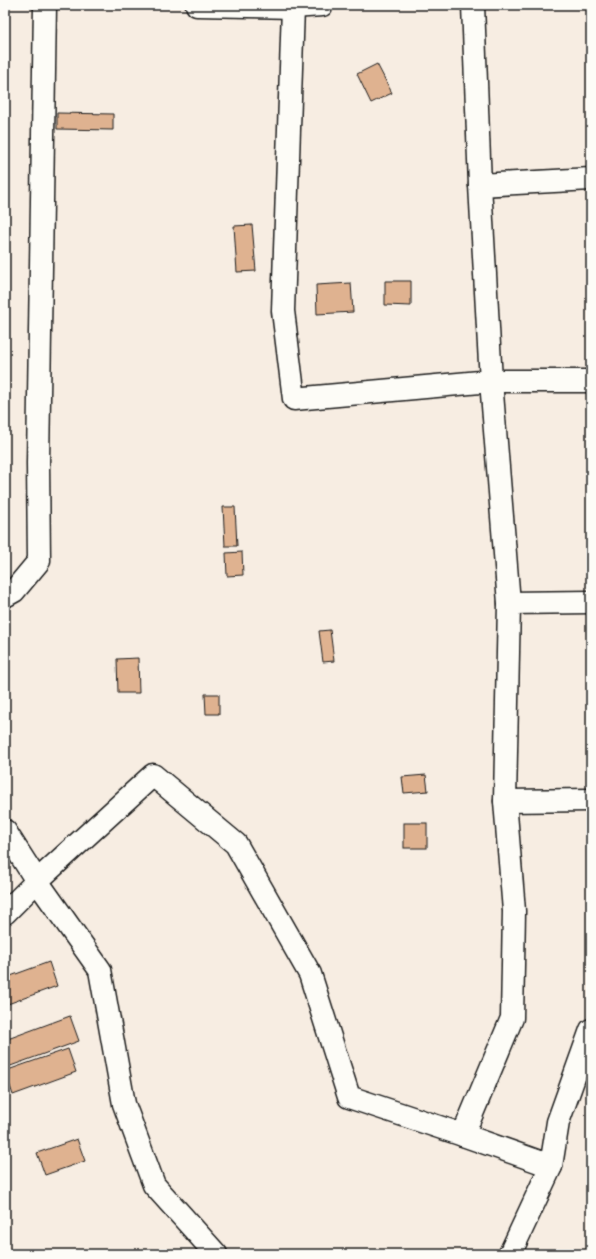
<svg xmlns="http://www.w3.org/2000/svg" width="596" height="1259" viewBox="0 0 596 1259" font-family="'Indie Flower',sans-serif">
<rect width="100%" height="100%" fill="#f7ede2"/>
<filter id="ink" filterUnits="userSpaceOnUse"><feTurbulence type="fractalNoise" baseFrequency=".025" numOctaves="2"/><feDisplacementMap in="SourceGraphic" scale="8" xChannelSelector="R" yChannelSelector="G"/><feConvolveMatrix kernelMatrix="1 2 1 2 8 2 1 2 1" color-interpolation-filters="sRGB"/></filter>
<g filter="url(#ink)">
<g fill="#dfb290" stroke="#1c1c1c">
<polygon points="377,64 392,93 371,103 357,74"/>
<polygon points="57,113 113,114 113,130 57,129"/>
<polygon points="252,225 256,271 237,272 234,226"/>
<polygon points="385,281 411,281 411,306 385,305"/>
<polygon points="351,283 353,312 317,314 316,285"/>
<polygon points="223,507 235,507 237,546 225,546"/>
<polygon points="242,552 243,575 227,576 226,553"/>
<polygon points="330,630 334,661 323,662 319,631"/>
<polygon points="138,658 139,693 118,693 117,659"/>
<polygon points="205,694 219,694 219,714 206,714"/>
<polygon points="426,775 428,791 404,793 402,777"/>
<rect x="404" y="823" width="23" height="25"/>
<polygon points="49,962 57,986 5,1005 5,978"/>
<polygon points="70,1016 79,1041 5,1068 5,1040"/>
<polygon points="68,1049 76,1072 13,1095 5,1071"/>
<polygon points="77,1139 85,1161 45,1175 37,1153"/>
</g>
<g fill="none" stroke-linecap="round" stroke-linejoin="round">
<g stroke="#1c1c1c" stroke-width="25">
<g id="minor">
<polyline points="197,5 293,7 322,5"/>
<polyline points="473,5 480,185 491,381 509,603 505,801 591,800"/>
<polyline points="293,7 283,311 294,399 491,381 591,381"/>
<polyline points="480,185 591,179"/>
<polyline points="5,596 14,591 39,561 38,463 45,5"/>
<polyline points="509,603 591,602"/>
<polyline points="505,801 514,911 512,1018 463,1135 551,1166"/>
<polyline points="5,831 37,881 100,970 124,1104 154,1185 216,1254"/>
<polyline points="5,913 37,881 153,775 236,844 310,974 349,1097 463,1135"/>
<polyline points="510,1254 551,1166 558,1122 591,1030"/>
</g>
</g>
<use href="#minor" stroke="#fdfcf7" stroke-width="22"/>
</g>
</g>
<rect width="596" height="1259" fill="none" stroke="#fdfcf7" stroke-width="20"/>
<rect x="10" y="10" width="576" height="1239" fill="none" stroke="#1c1c1c" stroke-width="1.5" filter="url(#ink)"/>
</svg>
